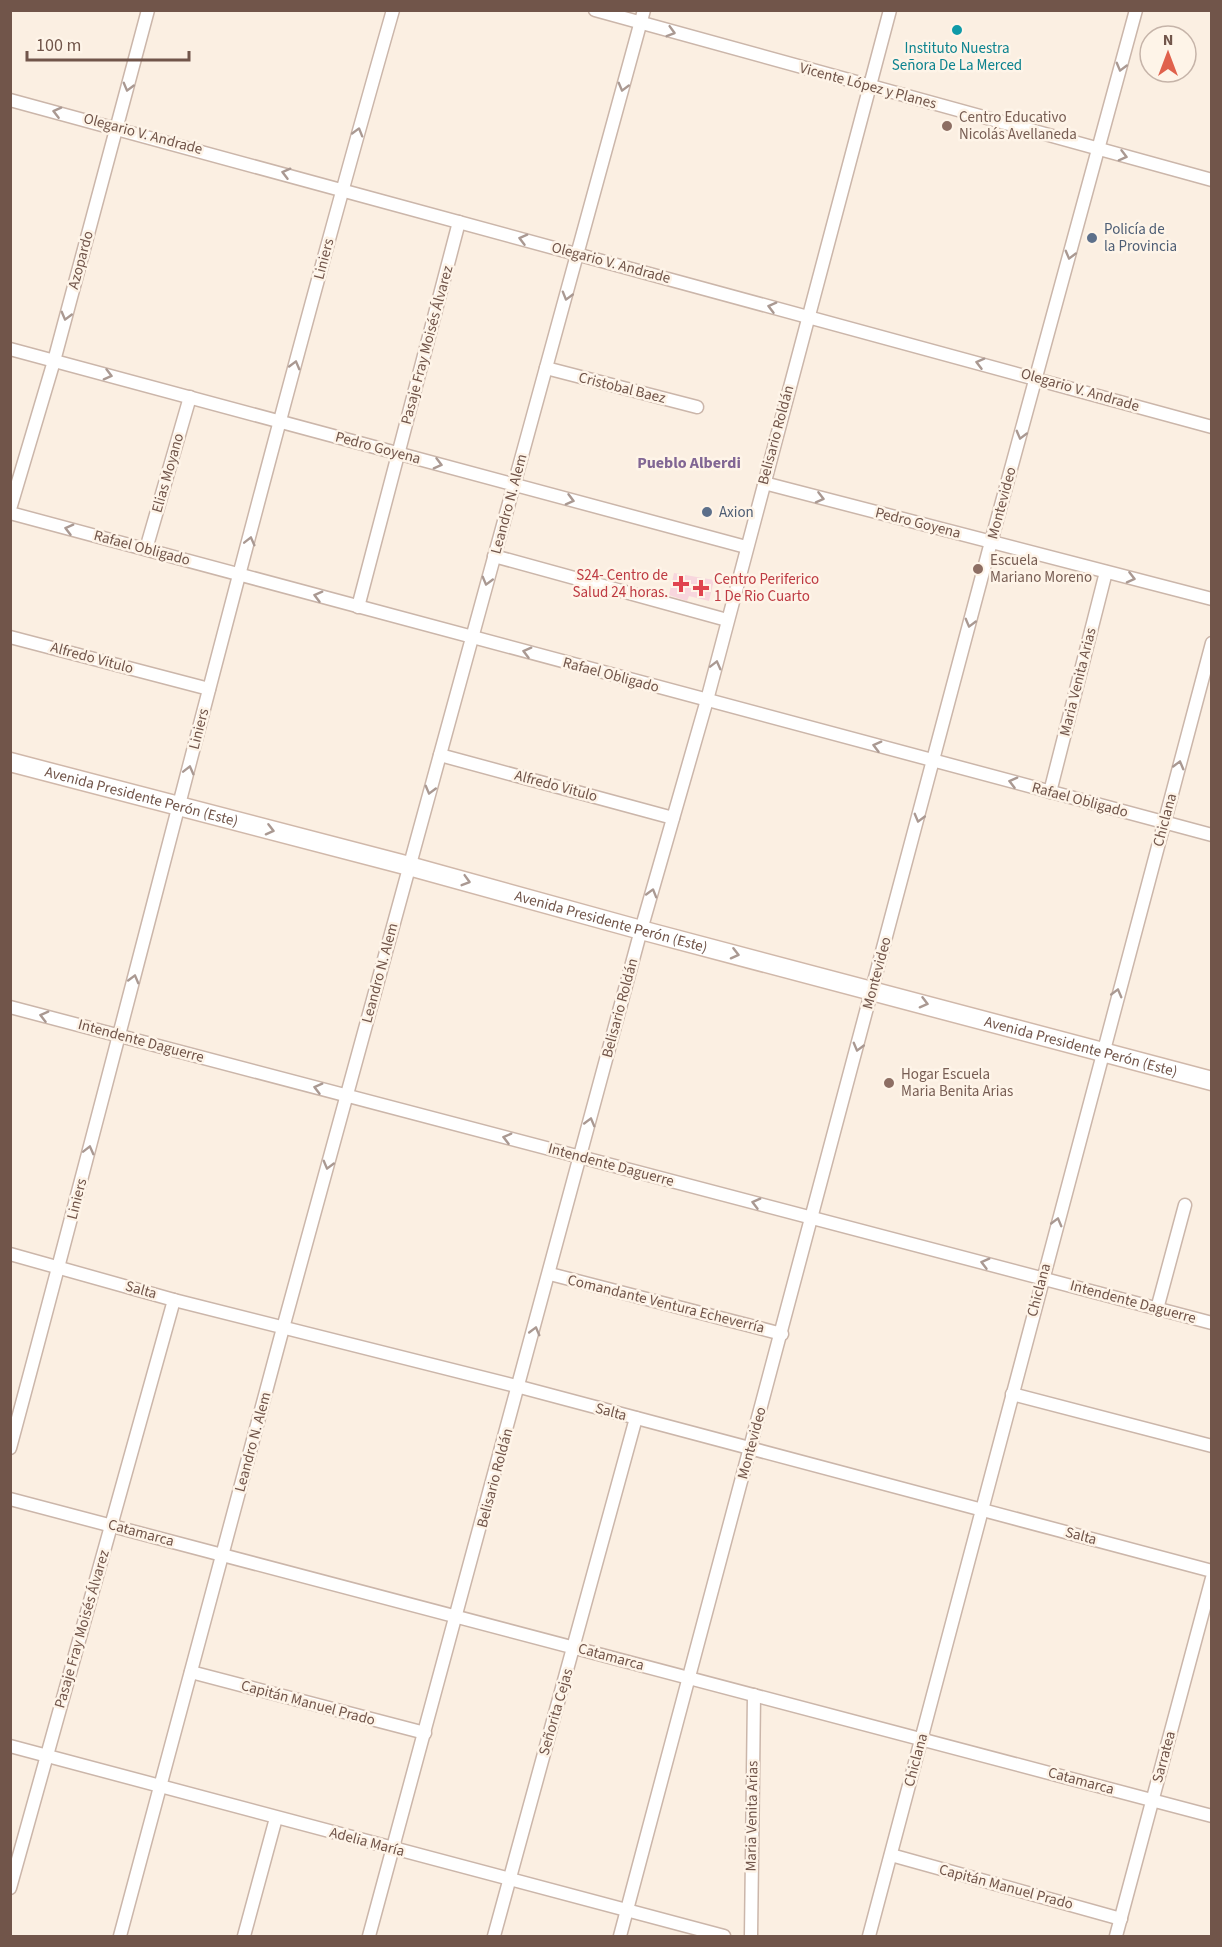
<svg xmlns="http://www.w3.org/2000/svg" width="1222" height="1947" viewBox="0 0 1222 1947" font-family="'Source Sans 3',sans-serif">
<rect width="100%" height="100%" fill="#fbefe2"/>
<polygon fill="#f8d6dd" points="674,573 714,580 709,601 689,596 687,601 669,595"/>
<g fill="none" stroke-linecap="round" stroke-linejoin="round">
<g stroke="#cbb6aa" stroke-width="15">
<g id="street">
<polyline points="595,10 1212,180"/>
<polyline points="10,100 1212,427"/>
<polyline points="10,349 746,547"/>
<polyline points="546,368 697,407"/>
<polyline points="764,483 1212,599"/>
<polyline points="10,509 54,361 148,10"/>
<polyline points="10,513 1212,835"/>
<polyline points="146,549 190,397"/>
<polyline points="494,556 727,620"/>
<polyline points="358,607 459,222"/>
<polyline points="10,637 209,689"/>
<polyline points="440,755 673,818"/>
<polyline points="1050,792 1106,572"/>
<polyline points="10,1007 1212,1323"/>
<polyline points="10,1254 174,1300 520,1387 1212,1571"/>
<polyline points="550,1274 782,1334"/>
<polyline points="1157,1309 1185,1205"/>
<polyline points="1012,1394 1212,1446"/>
<path d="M10,1448C139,969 257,487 393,10"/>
<polyline points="10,1499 1212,1816"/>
<polyline points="191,1672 425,1733"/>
<polyline points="10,1746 724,1936"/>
<polyline points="891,1855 1121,1919"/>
<polyline points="10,1888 174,1300"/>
<polyline points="120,1936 283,1328 644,10"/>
<polyline points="244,1936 276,1818"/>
<polyline points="369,1936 641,930 707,700 890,10"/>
<polyline points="494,1936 636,1418"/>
<polyline points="620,1936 991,542 1136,10"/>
<polyline points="751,1936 754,1695"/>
<polyline points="869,1936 1212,643"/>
<polyline points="1116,1936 1212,1578"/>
</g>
</g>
<g stroke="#d0b8aa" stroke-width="21">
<g id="secondary">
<path id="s1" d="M10,762L409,866L641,930L1212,1081"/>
</g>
</g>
<use href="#street" stroke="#fff" stroke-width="12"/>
<use href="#secondary" stroke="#fff" stroke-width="18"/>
</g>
<defs><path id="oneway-chevron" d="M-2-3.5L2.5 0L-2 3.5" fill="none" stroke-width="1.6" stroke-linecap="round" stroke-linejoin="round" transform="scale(1.5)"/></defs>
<g stroke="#aa9992">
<use href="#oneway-chevron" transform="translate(671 32) rotate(16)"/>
<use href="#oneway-chevron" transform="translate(1121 67) rotate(105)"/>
<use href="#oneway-chevron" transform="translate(128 87) rotate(105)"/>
<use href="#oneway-chevron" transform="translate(623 87) rotate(105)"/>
<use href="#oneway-chevron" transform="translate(57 112) rotate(-166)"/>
<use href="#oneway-chevron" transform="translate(358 132) rotate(-74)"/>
<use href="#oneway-chevron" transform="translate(1123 156) rotate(15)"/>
<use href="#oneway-chevron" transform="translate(286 173) rotate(-165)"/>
<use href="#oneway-chevron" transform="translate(523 239) rotate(-165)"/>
<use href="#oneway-chevron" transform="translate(1070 255) rotate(105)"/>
<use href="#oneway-chevron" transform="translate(567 296) rotate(106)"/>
<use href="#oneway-chevron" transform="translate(772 307) rotate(-165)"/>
<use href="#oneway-chevron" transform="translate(66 316) rotate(105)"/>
<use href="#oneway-chevron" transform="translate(980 363) rotate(-165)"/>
<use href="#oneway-chevron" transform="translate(295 365) rotate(-75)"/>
<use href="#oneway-chevron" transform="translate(108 375) rotate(15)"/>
<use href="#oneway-chevron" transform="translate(1021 435) rotate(105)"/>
<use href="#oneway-chevron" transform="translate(438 464) rotate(15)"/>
<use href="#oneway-chevron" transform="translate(820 498) rotate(14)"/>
<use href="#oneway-chevron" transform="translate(570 500) rotate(15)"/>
<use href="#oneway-chevron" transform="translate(69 529) rotate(-165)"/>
<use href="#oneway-chevron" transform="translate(250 541) rotate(-76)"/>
<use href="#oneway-chevron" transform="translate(1131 578) rotate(14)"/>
<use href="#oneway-chevron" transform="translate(487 581) rotate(105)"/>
<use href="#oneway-chevron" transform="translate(318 596) rotate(-165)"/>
<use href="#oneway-chevron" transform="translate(970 623) rotate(105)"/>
<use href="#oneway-chevron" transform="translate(527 652) rotate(-165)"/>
<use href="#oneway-chevron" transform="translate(716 665) rotate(-76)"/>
<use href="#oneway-chevron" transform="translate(877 746) rotate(-165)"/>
<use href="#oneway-chevron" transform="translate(1179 765) rotate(-75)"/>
<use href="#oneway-chevron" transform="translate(189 770) rotate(-76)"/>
<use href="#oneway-chevron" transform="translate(1013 782) rotate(-165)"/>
<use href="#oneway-chevron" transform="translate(430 790) rotate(105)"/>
<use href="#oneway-chevron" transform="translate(919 818) rotate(105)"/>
<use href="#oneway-chevron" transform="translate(270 830) rotate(14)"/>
<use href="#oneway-chevron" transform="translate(466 881) rotate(16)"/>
<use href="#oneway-chevron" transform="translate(652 893) rotate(-74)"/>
<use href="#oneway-chevron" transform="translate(735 954) rotate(14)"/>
<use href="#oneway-chevron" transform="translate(134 979) rotate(-75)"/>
<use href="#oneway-chevron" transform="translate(1117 993) rotate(-75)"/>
<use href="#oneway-chevron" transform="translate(924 1003) rotate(15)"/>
<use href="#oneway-chevron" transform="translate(44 1016) rotate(-165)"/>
<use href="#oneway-chevron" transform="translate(858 1047) rotate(105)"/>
<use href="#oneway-chevron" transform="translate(318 1088) rotate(-165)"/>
<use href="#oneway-chevron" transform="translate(590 1122) rotate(-75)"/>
<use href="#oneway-chevron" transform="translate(507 1138) rotate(-165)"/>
<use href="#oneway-chevron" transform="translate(89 1150) rotate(-76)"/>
<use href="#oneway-chevron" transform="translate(328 1165) rotate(105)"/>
<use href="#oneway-chevron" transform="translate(756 1203) rotate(-165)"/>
<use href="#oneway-chevron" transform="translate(1057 1222) rotate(-75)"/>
<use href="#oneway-chevron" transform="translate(985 1263) rotate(-165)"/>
<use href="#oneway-chevron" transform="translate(535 1331) rotate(-75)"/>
</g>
<circle fill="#0f9aa8" stroke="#fef4e8" stroke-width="2" cx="957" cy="30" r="6"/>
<g fill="#8d6e63" stroke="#fef4e8" stroke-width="2">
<circle cx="947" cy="126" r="6"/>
<circle cx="978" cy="569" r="6"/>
<circle cx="889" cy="1083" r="6"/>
</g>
<g fill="#5c6f8a" stroke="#fef4e8" stroke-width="2">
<circle cx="1092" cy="238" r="6"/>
<circle cx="707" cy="512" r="6"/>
</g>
<g fill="#e0444e" stroke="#fef4e8" stroke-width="2">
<path d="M678 575h6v6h6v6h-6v6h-6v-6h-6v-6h6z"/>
<path d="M698 579h6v6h6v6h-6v6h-6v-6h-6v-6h6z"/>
</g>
<g text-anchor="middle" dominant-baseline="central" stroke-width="5" stroke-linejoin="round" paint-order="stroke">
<g font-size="15" fill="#0d838f" stroke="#fef4e8">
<text x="957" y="48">Instituto Nuestra<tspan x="957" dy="17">Señora De La Merced</tspan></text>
</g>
<g font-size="15" fill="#71554a" stroke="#fef4e8">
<text transform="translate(868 86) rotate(15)">Vicente López y Planes</text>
<text transform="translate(143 134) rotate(15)">Olegario V. Andrade</text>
<text transform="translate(324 259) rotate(-75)">Liniers</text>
<text transform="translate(81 260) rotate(-75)">Azopardo</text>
<text transform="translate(611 263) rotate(15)">Olegario V. Andrade</text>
<text transform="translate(427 345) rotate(-75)">Pasaje Fray Moisés Álvarez</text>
<text transform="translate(622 388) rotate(14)">Cristobal Baez</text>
<text transform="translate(1080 390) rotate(16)">Olegario V. Andrade</text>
<text transform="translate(776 435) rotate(-75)">Belisario Roldán</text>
<text transform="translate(378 448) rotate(15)">Pedro Goyena</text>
<text transform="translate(168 473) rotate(-74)">Elias Moyano</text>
<text transform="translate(1002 503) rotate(-75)">Montevideo</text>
<text transform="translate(509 504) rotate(-75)">Leandro N. Alem</text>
<text transform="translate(918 523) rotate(14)">Pedro Goyena</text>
<text transform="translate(142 548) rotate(15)">Rafael Obligado</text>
<text transform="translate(92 658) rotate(15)">Alfredo Vitulo</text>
<text transform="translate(611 675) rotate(15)">Rafael Obligado</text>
<text transform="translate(1078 682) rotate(-76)">Maria Venita Arias</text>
<text transform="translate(199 729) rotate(-76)">Liniers</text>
<text transform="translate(556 786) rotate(15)">Alfredo Vitulo</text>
<text stroke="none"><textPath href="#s1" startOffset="136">Avenida Presidente Perón (Este)</textPath></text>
<text transform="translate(1080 800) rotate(15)">Rafael Obligado</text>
<text transform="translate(1165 820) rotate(-75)">Chiclana</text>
<text stroke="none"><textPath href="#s1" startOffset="622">Avenida Presidente Perón (Este)</textPath></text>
<text transform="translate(380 973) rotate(-75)">Leandro N. Alem</text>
<text transform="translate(877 973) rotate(-75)">Montevideo</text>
<text transform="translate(620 1008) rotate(-75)">Belisario Roldán</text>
<text transform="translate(141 1041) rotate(15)">Intendente Daguerre</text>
<text stroke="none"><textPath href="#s1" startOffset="1108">Avenida Presidente Perón (Este)</textPath></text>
<text transform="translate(611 1165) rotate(15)">Intendente Daguerre</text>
<text transform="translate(77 1199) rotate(-76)">Liniers</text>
<text transform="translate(141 1290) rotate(16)">Salta</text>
<text transform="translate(1039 1290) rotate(-75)">Chiclana</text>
<text transform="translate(1133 1302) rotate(15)">Intendente Daguerre</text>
<text transform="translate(666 1304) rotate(14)">Comandante Ventura Echeverría</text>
<text transform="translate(611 1412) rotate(15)">Salta</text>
<text transform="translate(253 1442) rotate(-75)">Leandro N. Alem</text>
<text transform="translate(752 1443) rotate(-75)">Montevideo</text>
<text transform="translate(495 1478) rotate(-75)">Belisario Roldán</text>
<text transform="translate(141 1533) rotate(15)">Catamarca</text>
<text transform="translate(1081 1536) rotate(15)">Salta</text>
<text transform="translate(82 1629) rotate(-74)">Pasaje Fray Moisés Álvarez</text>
<text transform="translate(611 1657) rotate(15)">Catamarca</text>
<text transform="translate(308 1703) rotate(15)">Capitán Manuel Prado</text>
<text transform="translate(556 1712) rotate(-74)">Señorita Cejas</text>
<text transform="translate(1164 1757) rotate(-75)">Sarratea</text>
<text transform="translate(916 1760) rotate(-75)">Chiclana</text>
<text transform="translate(1081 1781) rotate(15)">Catamarca</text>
<text transform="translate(752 1816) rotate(-89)">Maria Venita Arias</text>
<text transform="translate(367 1842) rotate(15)">Adelia María</text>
<text transform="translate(1006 1887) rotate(15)">Capitán Manuel Prado</text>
</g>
<g font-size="15" fill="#785e54" stroke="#fef4e8" text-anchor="start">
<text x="959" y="117">Centro Educativo<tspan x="959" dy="17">Nicolás Avellaneda</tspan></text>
<text x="990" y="560">Escuela<tspan x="990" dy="17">Mariano Moreno</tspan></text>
<text x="901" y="1074">Hogar Escuela<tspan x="901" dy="17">Maria Benita Arias</tspan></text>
</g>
<g font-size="15" fill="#4e5e75" stroke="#fef4e8" text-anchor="start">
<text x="1104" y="229">Policía de<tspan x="1104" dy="17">la Provincia</tspan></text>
<text x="719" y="512">Axion</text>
</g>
<g font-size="15" fill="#be3a42" stroke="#fef4e8" text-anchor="end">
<text x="668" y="575">S24- Centro de<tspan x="668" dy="17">Salud 24 horas.</tspan></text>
<text x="714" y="579" text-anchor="start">Centro Periferico<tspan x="714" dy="17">1 De Rio Cuarto</tspan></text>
</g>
<g font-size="16" font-weight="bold" fill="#816694" stroke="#fef4e8">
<text x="689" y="463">Pueblo Alberdi</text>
</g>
</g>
<rect width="1222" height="1947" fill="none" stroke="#71554a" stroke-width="24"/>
<g transform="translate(1168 54)"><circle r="28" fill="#fef4e8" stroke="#c6b4a9" stroke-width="1.5"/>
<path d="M0-4.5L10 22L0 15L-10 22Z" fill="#e0614c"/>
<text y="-9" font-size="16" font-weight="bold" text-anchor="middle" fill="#71554a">N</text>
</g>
<path d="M27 51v9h162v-9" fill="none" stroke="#71554a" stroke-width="3"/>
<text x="36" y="51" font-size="18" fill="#71554a" stroke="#fef4e8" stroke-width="4.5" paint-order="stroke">100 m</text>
</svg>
